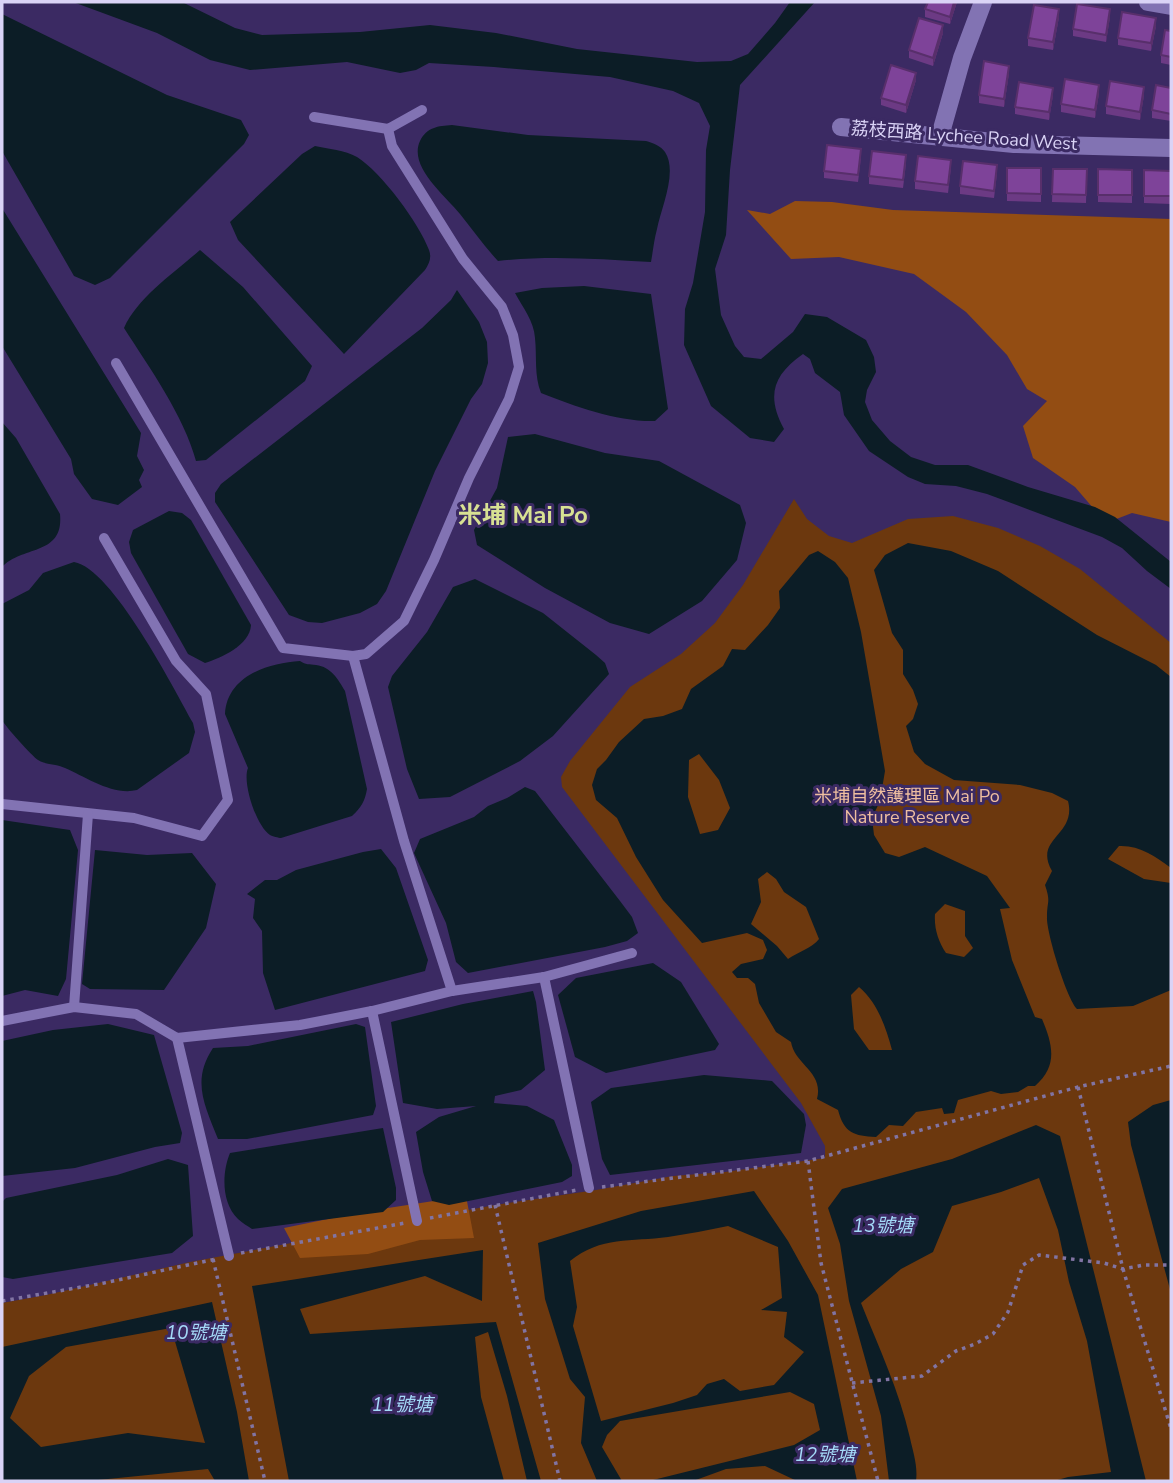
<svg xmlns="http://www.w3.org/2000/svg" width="1173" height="1483" viewBox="0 0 1173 1483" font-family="'Nunito Sans','Noto Sans TC',sans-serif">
<rect width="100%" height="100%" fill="#3b2a63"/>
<polygon fill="#6c380e" points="794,499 807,519 829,536 852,543 908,519 953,516 998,528 1040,546 1080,569 1171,643 1171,1481 2,1481 2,1303 46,1295 190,1262 495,1205 596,1190 673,1176 725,1172 825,1158 825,1146 801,1103 562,787 561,777 570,761 630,687 681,654 715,623 743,585"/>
<g fill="#934d13">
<polygon points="795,201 832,202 893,210 1171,219 1171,522 1132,513 1106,523 1075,487 1033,458 1023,426 1047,401 1027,389 1007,355 966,312 914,274 839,257 791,259 747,210 770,214"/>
<polygon points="466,1196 474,1238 420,1240 368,1254 300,1258 284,1228 362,1212"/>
</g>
<g fill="#0c1d26" fill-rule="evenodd">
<path d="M73,2H182L235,28L262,35L360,32L430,25L496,33L577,49L697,62L731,61L748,54L775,23L790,2H815L740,85L730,170L726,235L715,269L721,315L735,346L744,357L761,359L793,332L805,314L827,317L866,340L874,357L876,372L867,390L865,402L872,420L890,441L911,457L935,465H968L1028,487L1095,507L1115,517L1171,562V589L1147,571L1122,548L1102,537L987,494L956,486L925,484L908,477L869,451L844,415L840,392L815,373L810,359L803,354C773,375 766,396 784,429L774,442L750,438L711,406L684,345L685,309L693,283L705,212L706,150L710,126L699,103L673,91L610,77L494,67L429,63L416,70L400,73L347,62L250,70L210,60L157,33Z"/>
<polygon points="2,14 167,95 241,120 249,135 244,144 110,278 95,285 74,276 2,151"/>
<path d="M452,125L528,135L646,141C653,143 661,146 665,152C678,172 661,208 657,229C654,240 653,251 651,262C599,259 550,255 498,261C484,246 473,230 460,214C446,196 408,167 420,141C427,127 438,126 452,125Z"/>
<path d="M315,146C328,149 345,150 357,157C381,172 419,223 429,250C432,258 429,264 425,270L344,354L238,240L230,222L302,154Z"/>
<polygon points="2,208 141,433 137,456 144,470 139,480 142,487 118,505 92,499 74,474 71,459 2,346"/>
<path d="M200,250L243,287L312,366L305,381L206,460L196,461C184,416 149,367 124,328C138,297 174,273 200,250Z"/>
<path d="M584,286L651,294L668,409L655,421C618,422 576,407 541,393C534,375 537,357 535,338C534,321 523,308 515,293L542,288Z"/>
<polygon points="457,290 479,322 487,342 488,363 482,384 471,399 435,471 386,591 377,604 360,613 322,623 308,622 289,615 215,502 215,493 221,484 422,328 451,300"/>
<path d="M2,422L16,438L60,514C64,556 23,545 2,567Z"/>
<polygon points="535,434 605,453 659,461 740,505 746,523 737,560 702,601 649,634 610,623 545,588 477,545 474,530 497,488 508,437"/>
<path d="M169,511L182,513L191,520L251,625C250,645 221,658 205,663L188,654L131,553L129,542L133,530Z"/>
<path d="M908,543L951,551L998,571L1097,635L1156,665L1171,677V868C1155,856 1139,845 1119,846L1108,859L1144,879L1171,883V990L1133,1006L1077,1009C1067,999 1046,932 1047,917C1047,900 1051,903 1045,885L1052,871C1033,838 1077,836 1068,801L1052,793L1020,785L954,780L925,764L914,752L906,726L913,719L918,704L913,690L903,674V650L892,633L874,570L885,555Z"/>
<path d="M818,551L835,562L848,578L861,632L885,771L880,801L872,818L874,835L885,853L899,857L925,847L987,876L1010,908L1000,909L1012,960L1035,1017L1042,1019C1053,1045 1058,1066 1035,1086H1028L1018,1092L1001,1094L991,1091L958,1100L954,1113L944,1114L942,1108L916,1112L903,1126L889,1125L876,1137C854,1136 844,1133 838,1110L817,1099C824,1072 795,1065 791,1042L776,1032L759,1003L755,984L748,978H737L732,972L741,964L763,959L767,950L763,940L747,933L702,943L663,900L636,857L617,818L596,800L592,785L597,769L606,760L619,742L644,719L663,716L682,709L691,689L723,666L732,649L745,650L768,625L780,608L779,591L809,555ZM699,754L719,780L730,808L718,830L700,834L688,797L689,760ZM767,872L776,879L784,892L806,907L819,939C812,948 798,952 788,959L777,946L751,924L761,902L758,879ZM945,904L965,911V936L973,948L964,957L946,953C938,941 934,928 935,914ZM859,987C878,1003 886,1028 892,1050H869L854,1029L851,995Z"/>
<path d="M74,562C112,568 174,689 193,723L195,732L189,753L137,790C113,796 86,777 65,768C57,764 46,765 38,760C32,756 5,726 2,720V604L29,590L43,573Z"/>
<polygon points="475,579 543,613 596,655 605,663 609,674 553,736 520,761 450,797 419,799 407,769 388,687 392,676 427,632 453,587"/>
<path d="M300,661C306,665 309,664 316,665C331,667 338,679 345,691L367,789C365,801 361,808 352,816L281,838C279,838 272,836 270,835C256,826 242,782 248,768L225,714C227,676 268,663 300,661Z"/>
<polygon points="525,787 535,791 620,901 632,917 638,933 627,941 605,947 468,973 456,962 446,923 414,853 420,839 474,817 488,806 507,798"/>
<polygon points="2,820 70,830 78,850 66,979 58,996 25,990 2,996"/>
<polygon points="381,849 396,868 428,960 425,971 275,1010 263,973 262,931 253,918 255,899 247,894 265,880 277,880 296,870 363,852"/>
<polygon points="95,850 147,855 192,853 216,884 206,928 164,990 90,989 82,984"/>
<polygon points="653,963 681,982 719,1044 715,1050 606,1073 575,1057 558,995 576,978"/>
<polygon points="533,991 536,1002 545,1070 521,1090 495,1096 494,1103 527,1106 554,1120 572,1165 572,1176 562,1182 449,1205 432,1201 423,1172 416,1132 439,1117 476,1106 437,1109 403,1103 391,1022 463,1004"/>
<polygon points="108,1024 154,1035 182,1133 180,1143 155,1147 75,1168 2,1176 2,1041 53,1030"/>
<path d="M356,1024L365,1027L376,1106L373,1115L247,1139H218C205,1106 191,1081 213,1048L248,1046Z"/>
<polygon points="704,1075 772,1081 804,1114 806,1125 801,1153 610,1175 602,1159 591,1102 611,1088"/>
<polygon points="1171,1100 1171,1293 1131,1145 1128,1122 1153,1105"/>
<path d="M1036,1125L1060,1136L1146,1481H1054L1068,1477L1111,1472L1087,1341L1069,1282L1058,1230L1039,1178L1001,1192L952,1206L933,1252L901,1269L861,1303C879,1348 899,1390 910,1438C913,1452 918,1466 916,1481H889L881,1416L849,1301L840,1244L828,1208L842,1189L952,1159Z"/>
<path d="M383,1128L396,1188V1200L383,1212L252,1229C248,1226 242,1223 238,1219C221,1203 222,1172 230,1153Z"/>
<polygon points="168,1159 188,1165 193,1236 172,1253 13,1279 2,1277 2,1202 6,1198 117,1175"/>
<path d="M754,1191L788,1241L818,1295L857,1481H797L765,1466L726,1469L693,1481H649L794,1445L820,1430L814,1404L790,1392L620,1421L607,1435L602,1447L622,1481H597L581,1443L585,1397L570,1379L545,1299L538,1243L641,1211ZM728,1226L778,1247L782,1298L761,1310L787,1312L784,1337L804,1352L774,1385L740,1391L724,1379L707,1384L697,1395L673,1403L601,1421L573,1326L577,1307L570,1261C601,1236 631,1242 668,1237C688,1234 708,1230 728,1226Z"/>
<polygon points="483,1250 482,1301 425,1276 300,1309 310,1334 496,1322 541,1481 527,1481 507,1396 488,1332 475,1337 481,1397 504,1481 289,1481 252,1286"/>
<path d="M212,1302L237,1412L249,1481H215L208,1469L88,1481H2V1347ZM171,1328L205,1443L128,1433L41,1447L10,1418L29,1376L66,1347Z"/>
</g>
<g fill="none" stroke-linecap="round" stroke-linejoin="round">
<g stroke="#8174a3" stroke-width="3.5" stroke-dasharray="3.5 5" stroke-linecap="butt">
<polyline points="1078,1087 1123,1269 1171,1429"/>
<polyline points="808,1161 821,1263 878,1481"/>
<polyline points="602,1187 808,1161 1078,1087 1171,1066"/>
<polyline points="495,1205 560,1481"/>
<polyline points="430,1218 577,1190"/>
<polyline points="241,1253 405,1223"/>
<polyline points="213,1259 265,1481"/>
<polyline points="2,1301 104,1283 216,1259"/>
<polyline points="852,1383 922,1376 956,1351 975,1344 993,1334 1008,1312 1023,1265 1039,1255 1104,1263 1123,1269 1144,1265 1171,1265"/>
</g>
<g stroke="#8273b3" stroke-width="10">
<polyline points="314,117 388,129 422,110"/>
<polyline points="116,363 283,648 353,656 366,654 404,621 434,560 469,478 509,399 519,367 513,335 502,307 463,259 392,146 388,129"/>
<polyline points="353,656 404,841 452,991"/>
<polyline points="2,804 134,818 202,836 228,800 206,694 176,661 104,538"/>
<polyline points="544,977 589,1188"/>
<polyline points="74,1007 88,814"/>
<polyline points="372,1011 417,1221"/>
<polyline points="2,1021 74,1007 136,1014 177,1038 300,1025 372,1011 452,991 544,977 632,953"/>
<polyline points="177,1038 229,1256"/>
</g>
<g stroke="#8273b3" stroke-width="18">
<polyline points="1148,2 1171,6"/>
<polyline points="841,127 1014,144 1171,148"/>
<polyline points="940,136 962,58 983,2"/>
</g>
</g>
<g fill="#6c3a84">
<polygon points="957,2 950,24 925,17 925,9"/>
<polygon points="1059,17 1053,50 1028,46 1028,38"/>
<polygon points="1110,17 1106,42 1073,36 1073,29"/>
<polygon points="1156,26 1151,51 1118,45 1118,38"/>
<polygon points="1171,31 1171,65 1161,63 1161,55"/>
<polygon points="943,33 933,66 909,58 909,50"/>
<polygon points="1009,73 1004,107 979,103 979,95"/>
<polygon points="916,80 906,113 881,105 881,98"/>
<polygon points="1171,88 1171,121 1152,118 1152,110"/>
<polygon points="1099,93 1095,118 1061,112 1061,104"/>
<polygon points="1053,95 1049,120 1015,114 1015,107"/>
<polygon points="1144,95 1140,120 1106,114 1106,106"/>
<polygon points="861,157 858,182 824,178 824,171"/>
<polygon points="906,163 903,188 869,184 869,176"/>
<polygon points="951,167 948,193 915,189 915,181"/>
<polygon points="1007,168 1041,168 1041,202 1007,201"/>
<polygon points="1053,169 1087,169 1086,203 1052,202"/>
<polygon points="1098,169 1132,170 1132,203 1098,202"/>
<polygon points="1144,170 1171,171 1171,204 1144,203"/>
<polygon points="997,173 994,198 960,194 960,186"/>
</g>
<g fill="#582f6b">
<polygon points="954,2 957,2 950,24 950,17"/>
<polygon points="1059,9 1059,17 1053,50 1053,42"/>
<polygon points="1110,9 1110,17 1106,42 1106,35"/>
<polygon points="1156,18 1156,26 1151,51 1151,43"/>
<polygon points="943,25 943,33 933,66 933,58"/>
<polygon points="1009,66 1009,73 1004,107 1004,99"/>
<polygon points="916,73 916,80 906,113 906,105"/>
<polygon points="1099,85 1099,93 1095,118 1095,110"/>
<polygon points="1144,87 1144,95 1140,120 1140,112"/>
<polygon points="1053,88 1053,95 1049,120 1049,112"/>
</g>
<g fill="#7e4399" stroke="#582f6b" stroke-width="2">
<polygon points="928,2 954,2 950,17 925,9"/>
<polygon points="1077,4 1110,9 1106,35 1073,29"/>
<polygon points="1034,5 1059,9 1053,42 1028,38"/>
<polygon points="1122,12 1156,18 1151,43 1118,38"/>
<polygon points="919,18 943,25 933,58 909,50"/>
<polygon points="1165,30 1171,31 1171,57 1161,55"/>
<polygon points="984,61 1009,66 1004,99 979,95"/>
<polygon points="891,65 916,73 906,105 881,98"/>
<polygon points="1065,79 1099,85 1095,110 1061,104"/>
<polygon points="1110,81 1144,87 1140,112 1106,106"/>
<polygon points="1019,82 1053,88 1049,112 1015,107"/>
<polygon points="1156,85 1171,88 1171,114 1152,110"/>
<polygon points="827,145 861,149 858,175 824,171"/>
<polygon points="872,151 906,155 903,180 869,176"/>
<polygon points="918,156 951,160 948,185 915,181"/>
<polygon points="963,161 997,165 994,191 960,186"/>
<polygon points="1007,168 1041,168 1041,194 1007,193"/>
<polygon points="1053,169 1087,169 1086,195 1052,194"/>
<polygon points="1098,169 1132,170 1132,195 1098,195"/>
<polygon points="1144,170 1171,171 1171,196 1144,196"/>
</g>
<g text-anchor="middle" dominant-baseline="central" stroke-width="6" stroke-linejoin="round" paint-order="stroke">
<g font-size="18" fill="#dad3f6" stroke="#3b2a63">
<text transform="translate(964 136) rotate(4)">荔枝西路 Lychee Road West</text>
</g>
<g font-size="18" fill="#efbfa0" stroke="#3b2a63">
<text x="907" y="796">米埔自然護理區 Mai Po<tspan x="907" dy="21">Nature Reserve</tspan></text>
</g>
<g font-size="19" font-style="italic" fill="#a4daf8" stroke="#3b2a63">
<text x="883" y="1226">13號塘</text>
<text x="196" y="1333">10號塘</text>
<text x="402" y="1405">11號塘</text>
<text x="825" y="1455">12號塘</text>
</g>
<g font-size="24" font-weight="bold" fill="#d8e193" stroke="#3b2a63">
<text x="523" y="515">米埔 Mai Po</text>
</g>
</g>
<rect width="1173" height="1483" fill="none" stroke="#dad3f6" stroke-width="7"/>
</svg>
